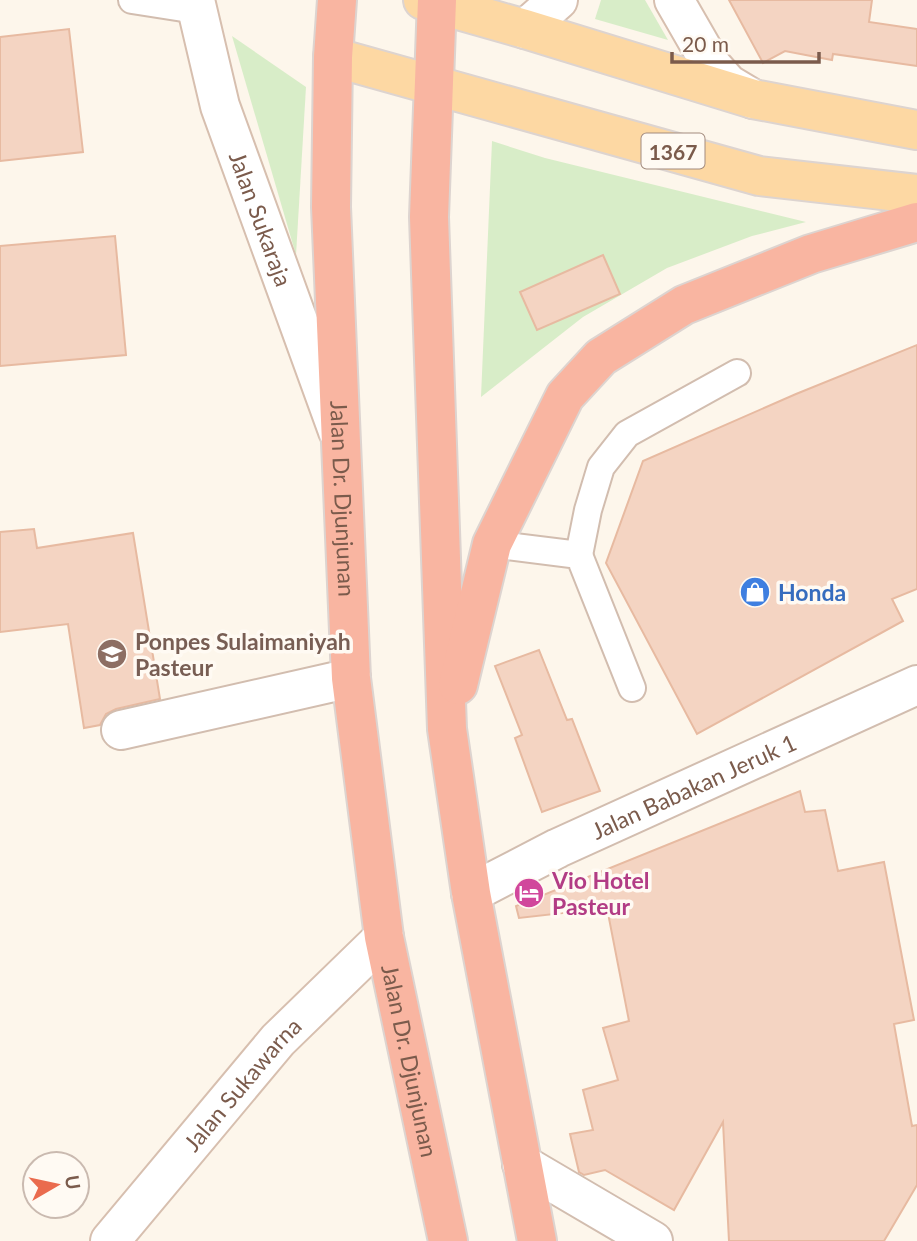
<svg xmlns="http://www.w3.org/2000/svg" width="917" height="1241" viewBox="0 0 917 1241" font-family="Lato,sans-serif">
<rect width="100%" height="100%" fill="#fdf6eb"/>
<g fill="#d8edc8">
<polygon points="601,0 645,0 668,40 595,19"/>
<polygon points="232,36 306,87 296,255"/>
<polygon points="492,141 545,158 806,222 752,236 667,268 583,317 481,397"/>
</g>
<g fill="#f4d4c2" stroke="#e7baa1" stroke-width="2">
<polygon points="729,0 872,0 869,22 917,29 917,66 833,54 832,60 785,51 763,63"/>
<polygon points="69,29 83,152 0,161 0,37"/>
<polygon points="115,236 126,355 0,366 0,246"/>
<polygon points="603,255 620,294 537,330 520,292"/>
<polygon points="917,345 917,589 892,599 903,621 697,734 606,563 643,461 796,394"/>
<polygon points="34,529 37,548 133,533 160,699 116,709 106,714 100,725 84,728 68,624 0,632 0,532"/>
<polygon points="539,650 567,720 572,719 600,791 542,812 515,738 522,735 495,666"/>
<polygon points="800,791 805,812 825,810 838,871 884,862 914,1020 894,1024 912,1126 917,1125 917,1185 884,1241 729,1241 723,1122 674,1210 605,1170 584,1175 579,1172 570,1134 593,1130 583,1090 618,1080 603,1028 629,1021 607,908 519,918 516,906"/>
</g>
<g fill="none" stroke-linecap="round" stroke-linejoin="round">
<g stroke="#d2bdaf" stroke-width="30">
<g id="lane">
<polyline points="132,0 196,10"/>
<polyline points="492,544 579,555 632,688"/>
<polyline points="579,555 588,510 601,467 627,434 737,373"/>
</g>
</g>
<g stroke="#d2bdaf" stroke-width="42">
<g id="street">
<polyline points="121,730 351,678"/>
<path id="s1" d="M471,893L558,848L917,685"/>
<polyline points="522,1164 653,1241"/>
</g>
</g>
<g stroke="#d7bfaf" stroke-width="42">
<g id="secondary">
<path id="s2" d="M195,0L220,106L338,431"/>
<polyline points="674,0 712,66 728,84 753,99"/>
<polyline points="525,29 558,0"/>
<path id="s3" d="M110,1241L278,1040L384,937"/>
</g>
</g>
<g stroke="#ddd4d0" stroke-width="42">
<g id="primary">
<polyline points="423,0 525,29 753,99 917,130"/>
<polyline points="333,57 759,176 917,194"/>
</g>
</g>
<g stroke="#ddd4d0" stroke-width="42">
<g id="highway">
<path id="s4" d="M337,0L333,57L331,207L351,678L384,937L448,1241"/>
<polyline points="437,0 429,217 447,729 471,893 537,1241"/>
<polyline points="458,685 492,544 565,396 601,357 684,305 811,254 917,222"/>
</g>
</g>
<use href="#lane" stroke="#fff" stroke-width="26"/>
<use href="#street" stroke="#fff" stroke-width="38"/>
<use href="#secondary" stroke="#fff" stroke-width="38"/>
<use href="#primary" stroke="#fdd8a3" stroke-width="38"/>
<use href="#highway" stroke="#f9b5a1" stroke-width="38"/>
</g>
<defs>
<g id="shop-disc" transform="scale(1.575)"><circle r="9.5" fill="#3f7fe0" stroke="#fffaf3"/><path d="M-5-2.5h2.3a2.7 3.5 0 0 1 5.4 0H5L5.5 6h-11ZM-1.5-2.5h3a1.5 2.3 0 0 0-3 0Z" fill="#fff"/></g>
<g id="school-disc" transform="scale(1.575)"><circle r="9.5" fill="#8d6e63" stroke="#fffaf3"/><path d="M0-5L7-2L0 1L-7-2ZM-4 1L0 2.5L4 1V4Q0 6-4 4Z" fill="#fff"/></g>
<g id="hotel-disc" transform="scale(1.575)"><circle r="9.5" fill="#d1479c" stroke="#fffaf3"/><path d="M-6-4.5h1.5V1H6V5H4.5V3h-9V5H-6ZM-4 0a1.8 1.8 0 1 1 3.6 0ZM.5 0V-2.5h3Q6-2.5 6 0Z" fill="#fff"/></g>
</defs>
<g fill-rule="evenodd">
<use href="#shop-disc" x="755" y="592"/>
<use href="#school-disc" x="112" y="654"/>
<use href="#hotel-disc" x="529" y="893"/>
</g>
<g text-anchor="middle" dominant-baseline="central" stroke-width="7" stroke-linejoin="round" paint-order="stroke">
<rect fill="#fffaf3" stroke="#a38b7e" stroke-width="2" x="641.5" y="133.5" width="63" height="35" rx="5"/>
<g font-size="21" font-weight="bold" fill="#7b5b4c">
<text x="673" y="151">1367</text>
</g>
<g font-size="23" fill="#7b5b4c" stroke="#fffaf3">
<text stroke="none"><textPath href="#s2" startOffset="229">Jalan Sukaraja</textPath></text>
<text stroke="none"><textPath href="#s4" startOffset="499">Jalan Dr. Djunjunan</textPath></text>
<text stroke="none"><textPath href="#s1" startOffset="247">Jalan Babakan Jeruk 1</textPath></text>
<text stroke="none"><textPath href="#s4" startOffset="1066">Jalan Dr. Djunjunan</textPath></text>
<text stroke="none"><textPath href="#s3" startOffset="205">Jalan Sukawarna</textPath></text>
</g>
<g font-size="23" font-weight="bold" fill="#366cbe" stroke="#fffaf3" text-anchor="start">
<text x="778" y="592">Honda</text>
</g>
<g font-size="23" font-weight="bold" fill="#785e54" stroke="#fffaf3" text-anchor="start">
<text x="135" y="641">Ponpes Sulaimaniyah<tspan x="135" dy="26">Pasteur</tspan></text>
</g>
<g font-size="23" font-weight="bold" fill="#b23c85" stroke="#fffaf3" text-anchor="start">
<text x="552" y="880">Vio Hotel<tspan x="552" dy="26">Pasteur</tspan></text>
</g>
</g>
<g transform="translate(56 1185) rotate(81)"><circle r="33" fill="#fffaf3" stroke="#cabab0" stroke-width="2"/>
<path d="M0-5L12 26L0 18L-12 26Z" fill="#ea6b4e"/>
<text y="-10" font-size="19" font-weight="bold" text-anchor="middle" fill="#7b5b4c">U</text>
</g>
<path d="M672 52v10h147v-10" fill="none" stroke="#7b5b4c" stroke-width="3.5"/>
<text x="682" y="52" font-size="21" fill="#7b5b4c" stroke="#fffaf3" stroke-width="5" paint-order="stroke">20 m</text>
</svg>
